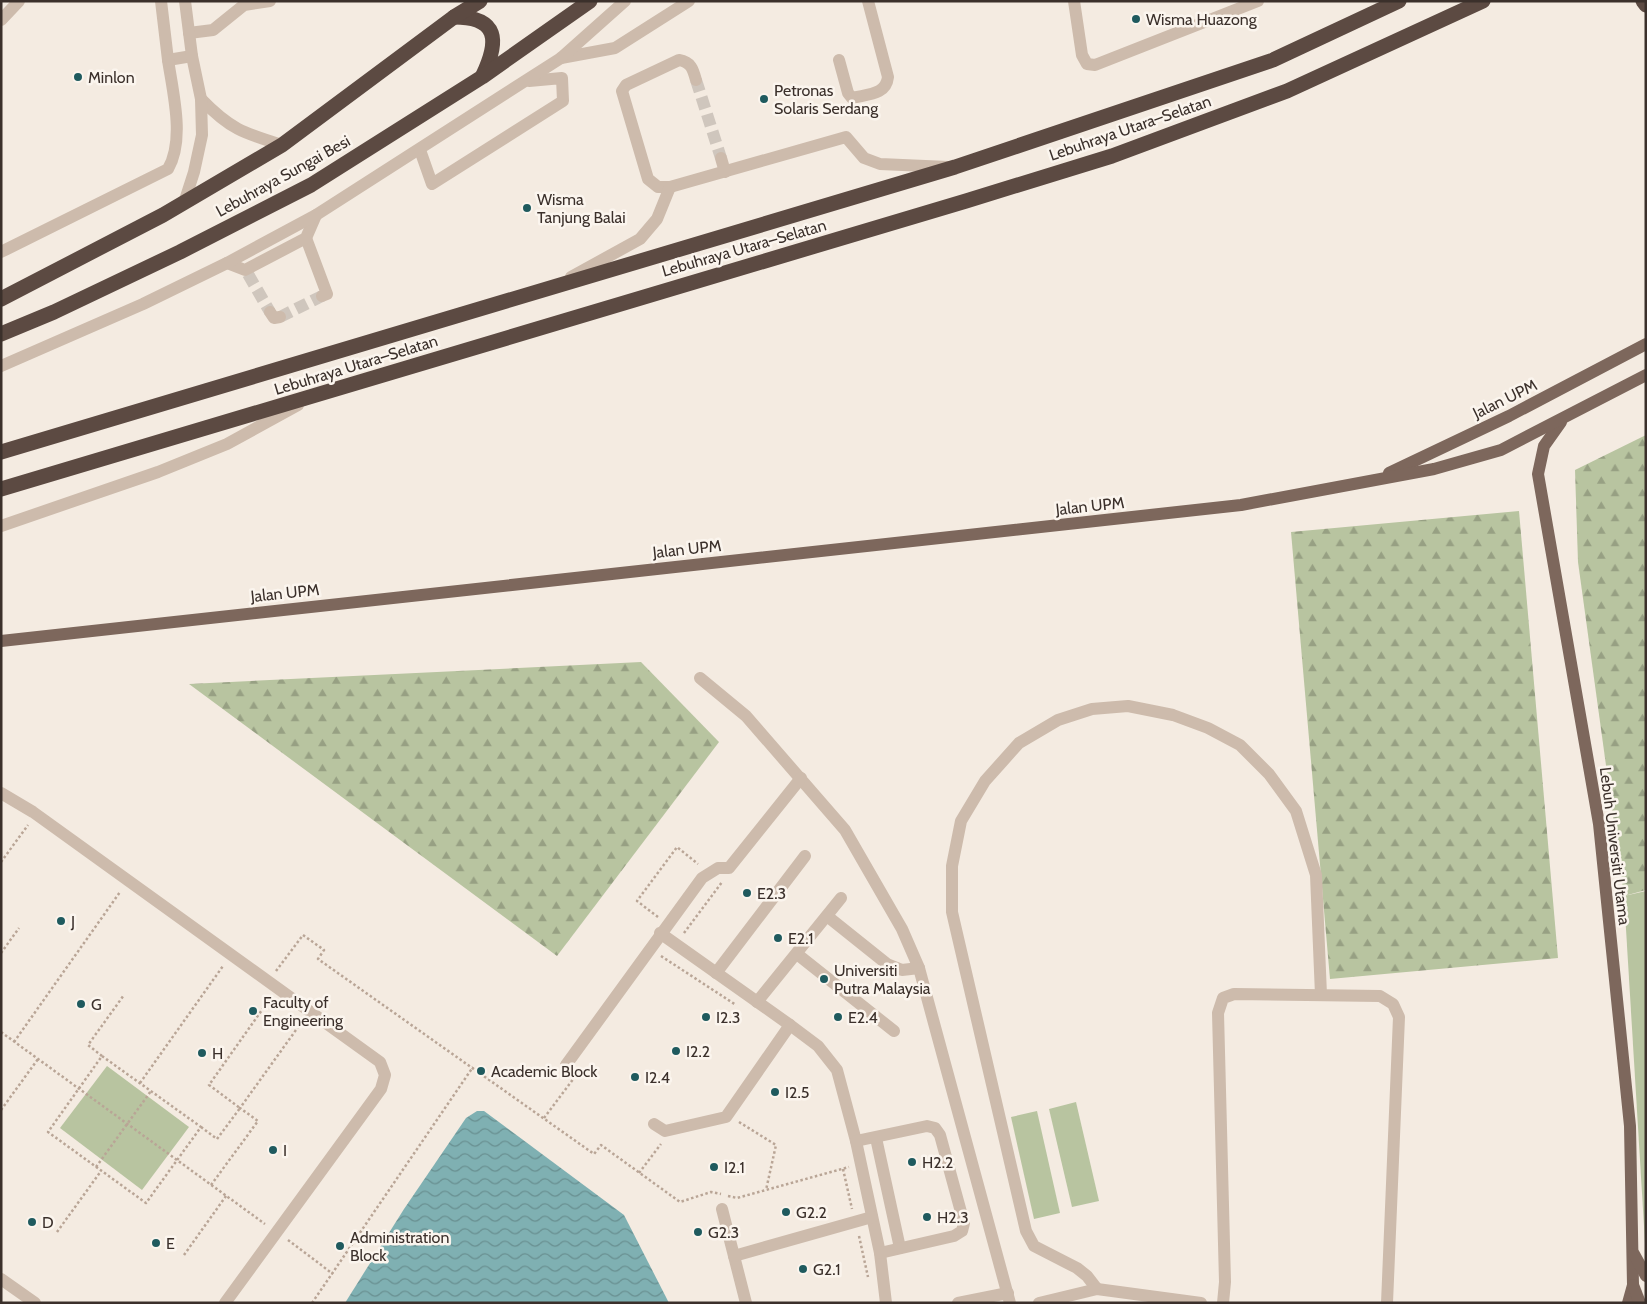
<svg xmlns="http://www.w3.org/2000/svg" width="1647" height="1304" viewBox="0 0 1647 1304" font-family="Cabin,sans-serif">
<defs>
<pattern id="forest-firs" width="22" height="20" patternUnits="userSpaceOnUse" patternTransform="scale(1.25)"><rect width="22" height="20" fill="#b8c4a0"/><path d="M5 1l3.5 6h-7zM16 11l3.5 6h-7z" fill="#97a083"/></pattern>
<pattern id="water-waves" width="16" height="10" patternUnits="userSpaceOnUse" patternTransform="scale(1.25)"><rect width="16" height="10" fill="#7fb0b2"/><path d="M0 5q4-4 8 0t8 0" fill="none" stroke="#699091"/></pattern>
</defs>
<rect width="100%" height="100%" fill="#f4ebe1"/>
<g fill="url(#forest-firs)">
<polygon points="1646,435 1646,890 1624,896 1578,562 1575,470"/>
<polygon points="1519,511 1558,958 1330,979 1291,532"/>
<polygon points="641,662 719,742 557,956 189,684"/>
</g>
<g fill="#b8c4a0">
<polygon points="1646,891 1646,1259 1624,896"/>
<polygon points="107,1066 189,1127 142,1190 60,1128"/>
<polygon points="1076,1102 1099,1201 1072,1207 1049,1109"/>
<polygon points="1037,1111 1060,1213 1034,1219 1011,1117"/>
</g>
<polygon fill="url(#water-waves)" points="477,1111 484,1111 624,1215 669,1303 345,1303 404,1209 466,1118"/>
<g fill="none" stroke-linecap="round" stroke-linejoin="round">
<g stroke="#cfc6bd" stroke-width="12" stroke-dasharray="12 6" stroke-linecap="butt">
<polyline points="696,80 721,158"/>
<polyline points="248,274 270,312"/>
<polyline points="280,317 322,296"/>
</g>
<g stroke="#b9a596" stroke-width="2.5" stroke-dasharray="2.5 2.5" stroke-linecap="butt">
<polyline points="1,862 28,825"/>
<polyline points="658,917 637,901 677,847 698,864"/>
<polyline points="684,933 722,882"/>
<polyline points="1,953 19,928"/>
<polyline points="661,956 736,1005"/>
<polyline points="276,971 303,935 324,950 318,959 594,1154 601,1145 680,1202 711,1192 721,1194"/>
<polyline points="1,1032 265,1224"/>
<polyline points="14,1042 120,892"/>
<polygon points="102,1056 201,1127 146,1203 48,1132"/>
<polyline points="102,1056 88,1045 124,995"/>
<polyline points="140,1083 223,966"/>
<polyline points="1,1110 38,1059"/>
<polyline points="544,1118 583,1066"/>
<polyline points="739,1122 776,1145 766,1190"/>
<polyline points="201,1127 217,1139 240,1108 209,1085 269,1000"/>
<polyline points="96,1167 151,1091"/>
<polyline points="843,1169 852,1209"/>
<polyline points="639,1173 661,1144"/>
<polyline points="211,1185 258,1121 240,1108 301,1023"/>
<polyline points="728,1196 737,1198 849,1167"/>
<polyline points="57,1232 101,1171"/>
<polyline points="859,1236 868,1277"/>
<polyline points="288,1240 333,1274"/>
<polyline points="184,1255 226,1196"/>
<polyline points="312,1303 473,1067"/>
</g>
<g stroke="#cdbbac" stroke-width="12">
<polyline points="161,1 168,60 192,56"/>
<polyline points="1074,1 1082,55 1087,64 1095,65 1258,1"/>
<polyline points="1,20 19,1"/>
<polyline points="189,33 213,30 244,5 270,1"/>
<polyline points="561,58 615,48 689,1"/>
<path d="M839,60L848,93L852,98C868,94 886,95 888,77L868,1"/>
<path d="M696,80C693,69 691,62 679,60L626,85L622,91L648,179L658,187H670L846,137L864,158L880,164L948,167"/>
<path d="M201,99C230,129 243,133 282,145"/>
<polyline points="420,150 432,184 563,101 562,78 529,81"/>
<polyline points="721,158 725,172"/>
<polyline points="184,203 194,172 202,135 201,99 192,56 185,1"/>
<polyline points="306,238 327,294 322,296"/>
<path d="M1,252L168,169C185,140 173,93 168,60"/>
<polyline points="227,263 245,270 306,238 316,215"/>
<polyline points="571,277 640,239 657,219 670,187"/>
<polyline points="270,312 274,318 280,317"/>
<polyline points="1,366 143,304 227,263 316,215 561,58 625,1"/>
<polyline points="1,526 158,472 227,444 298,405"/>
<polyline points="700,678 746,716 845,830 902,929 919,968 1010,1303"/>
<polyline points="1,793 33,812 380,1062 385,1075 381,1089 225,1303"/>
<polyline points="827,916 887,964 902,970 919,968"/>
<polyline points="660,933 790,1025 818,1046 837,1070 856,1141 880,1253 886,1303"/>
<polyline points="797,954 894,1031"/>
<polyline points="716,973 805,856"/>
<polyline points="757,1002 841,898"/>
<polyline points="566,1065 702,878 718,868 729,868 801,778"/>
<polyline points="654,1124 665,1131 726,1117 790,1025"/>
<polyline points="876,1138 900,1248"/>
<polyline points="856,1141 927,1126 935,1128 940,1135 964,1223 962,1231 954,1236 880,1253"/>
<polyline points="722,1209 746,1303"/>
<polyline points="734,1256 872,1217"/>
<polyline points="1,1279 35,1303"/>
<polyline points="1097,1289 1087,1276 1077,1268 1034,1246 1026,1231 952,912 952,866 961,821 985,781 1019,743 1058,720 1092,709 1128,706 1173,715 1208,728 1240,745 1269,774 1296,811 1316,875 1321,995"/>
<polyline points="958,1303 1008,1293"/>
<polyline points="1039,1303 1097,1289 1201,1303"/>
<polyline points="1223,1303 1225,1282 1218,1013 1223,998 1234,994 1380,996 1393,1004 1399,1017 1387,1303"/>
</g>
<g stroke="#7d675c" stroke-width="12">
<polyline points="1561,422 1544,446 1538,474 1599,824 1630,1126 1633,1285 1628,1303"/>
<polyline points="1389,473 1509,416 1646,344"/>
<polyline points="1,641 1241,505 1434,469 1501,450 1646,375"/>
<polyline points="1634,1254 1646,1276"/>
<polyline points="1633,1285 1640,1303"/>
</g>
<g stroke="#5c4a42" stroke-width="15">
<polyline points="1643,1 1646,5"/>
<path d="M454,17C499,17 499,41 483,75"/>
<polyline points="1,299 163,215 282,145 454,17 480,1"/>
<polyline points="1,334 54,312 180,252 311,185 482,77 590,1"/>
<polyline points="1,452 955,167 1273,60 1399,1"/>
<polyline points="1,489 966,201 1112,156 1287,91 1483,1"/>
</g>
</g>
<g fill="#1f5a5e" stroke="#fbf5ee" stroke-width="2">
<circle cx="1136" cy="19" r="5"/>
<circle cx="78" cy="77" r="5"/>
<circle cx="764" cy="99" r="5"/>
<circle cx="527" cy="208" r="5"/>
<circle cx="747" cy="893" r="5"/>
<circle cx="61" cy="921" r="5"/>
<circle cx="778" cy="938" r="5"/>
<circle cx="824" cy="979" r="5"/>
<circle cx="81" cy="1004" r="5"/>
<circle cx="253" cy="1011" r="5"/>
<circle cx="706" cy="1017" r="5"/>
<circle cx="838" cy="1017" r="5"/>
<circle cx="676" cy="1051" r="5"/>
<circle cx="202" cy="1053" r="5"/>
<circle cx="481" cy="1071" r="5"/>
<circle cx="635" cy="1077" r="5"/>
<circle cx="775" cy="1092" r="5"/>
<circle cx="273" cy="1150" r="5"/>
<circle cx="912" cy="1162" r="5"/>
<circle cx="714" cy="1167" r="5"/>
<circle cx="786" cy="1212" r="5"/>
<circle cx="927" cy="1217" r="5"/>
<circle cx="32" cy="1222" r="5"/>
<circle cx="698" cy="1232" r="5"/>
<circle cx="156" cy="1243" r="5"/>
<circle cx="340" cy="1246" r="5"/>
<circle cx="803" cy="1269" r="5"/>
</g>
<g text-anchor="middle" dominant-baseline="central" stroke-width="5" stroke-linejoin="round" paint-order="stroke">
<g font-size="16" fill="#3b302b" stroke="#fbf5ee" text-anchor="start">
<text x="1146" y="19">Wisma Huazong</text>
<text x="88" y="77">Minlon</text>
<text x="774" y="90">Petronas<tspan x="774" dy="18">Solaris Serdang</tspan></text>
<text x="537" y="199">Wisma<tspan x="537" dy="18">Tanjung Balai</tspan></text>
<text x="757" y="893">E2.3</text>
<text x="71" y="921">J</text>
<text x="788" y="938">E2.1</text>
<text x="834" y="970">Universiti<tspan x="834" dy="18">Putra Malaysia</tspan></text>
<text x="263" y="1002">Faculty of<tspan x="263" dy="18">Engineering</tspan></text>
<text x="91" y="1004">G</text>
<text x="716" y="1017">I2.3</text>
<text x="848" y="1017">E2.4</text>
<text x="686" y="1051">I2.2</text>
<text x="212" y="1053">H</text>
<text x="491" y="1071">Academic Block</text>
<text x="645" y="1077">I2.4</text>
<text x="785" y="1092">I2.5</text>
<text x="283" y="1150">I</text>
<text x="922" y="1162">H2.2</text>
<text x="724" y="1167">I2.1</text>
<text x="796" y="1212">G2.2</text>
<text x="937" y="1217">H2.3</text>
<text x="42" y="1222">D</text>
<text x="708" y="1232">G2.3</text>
<text x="350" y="1237">Administration<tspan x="350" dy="18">Block</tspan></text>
<text x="166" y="1243">E</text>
<text x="813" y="1269">G2.1</text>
</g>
<g font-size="16" fill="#3b302b" stroke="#fbf5ee">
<text transform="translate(1130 128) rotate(-19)">Lebuhraya Utara–Selatan</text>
<text transform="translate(283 176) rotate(-29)">Lebuhraya Sungai Besi</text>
<text transform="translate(744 248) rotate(-16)">Lebuhraya Utara–Selatan</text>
<text transform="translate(356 365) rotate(-17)">Lebuhraya Utara–Selatan</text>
<text transform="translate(1505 399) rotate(-26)">Jalan UPM</text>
<text transform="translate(1090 506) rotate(-6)">Jalan UPM</text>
<text transform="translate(687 549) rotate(-6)">Jalan UPM</text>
<text transform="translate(285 593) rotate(-6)">Jalan UPM</text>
<text transform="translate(1615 846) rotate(83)">Lebuh Universiti Utama</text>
</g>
</g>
<rect width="1647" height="1304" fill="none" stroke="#3b302b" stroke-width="5"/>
</svg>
